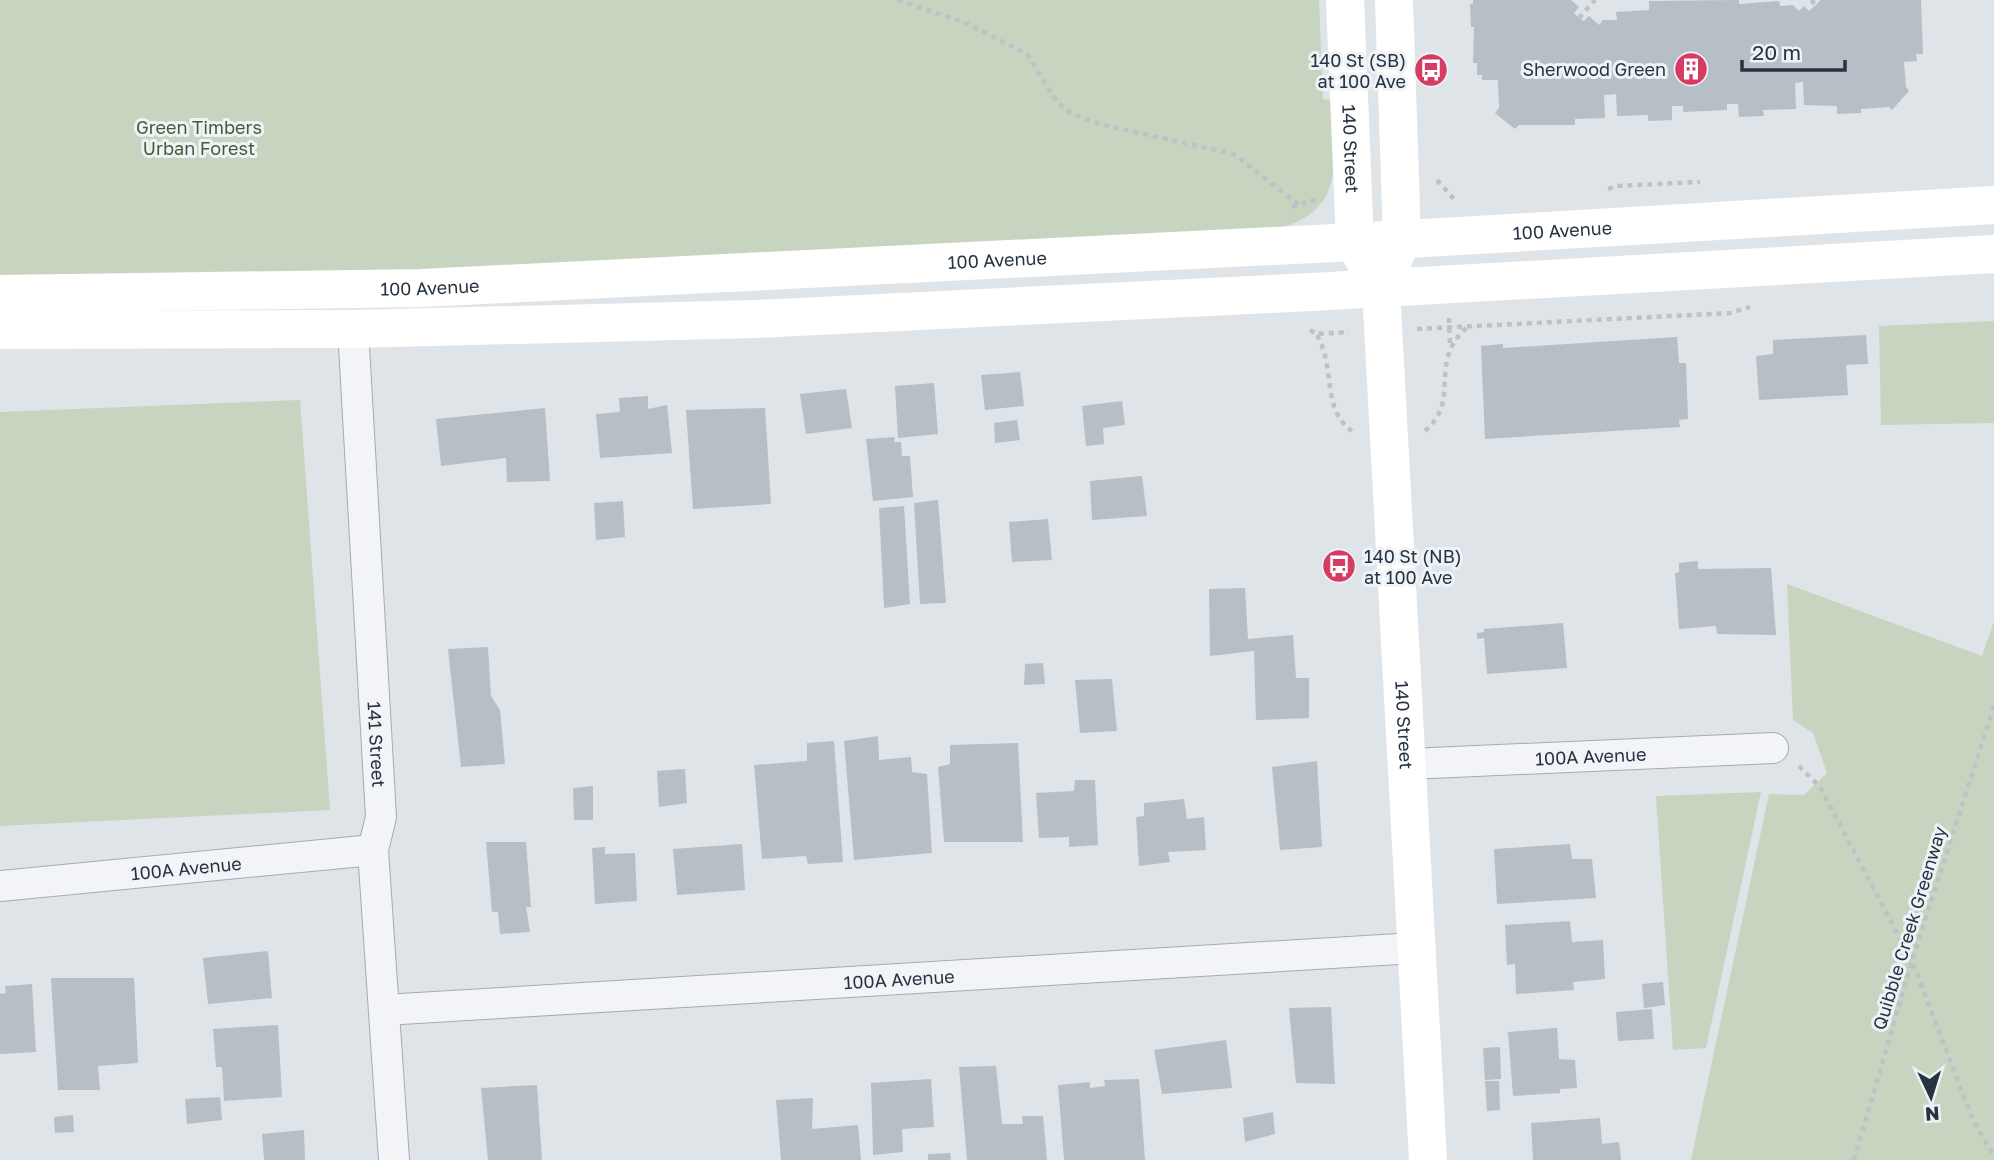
<svg xmlns="http://www.w3.org/2000/svg" width="1994" height="1160" viewBox="0 0 1994 1160" font-family="'Golos Text',sans-serif">
<rect width="100%" height="100%" fill="#dfe4e9"/>
<g fill="#c7d4bf">
<path d="M0,0H1319L1323,99L1331,100C1333,156 1349,208 1281,228L432,271L0,275Z"/>
<polygon points="1994,321 1994,423 1881,425 1879,326"/>
<polygon points="300,400 330,810 0,826 0,412"/>
<polygon points="1787,584 1982,656 1994,621 1994,1160 1691,1160 1769,794 1804,795 1827,773 1813,733 1793,720"/>
<polygon points="1761,792 1706,1048 1673,1050 1656,796"/>
</g>
<g fill="#b6bec6">
<polygon points="1473,0 1571,0 1579,7 1574,13 1579,18 1584,21 1589,16 1599,25 1603,20 1617,20 1616,12 1649,10 1649,1 1739,0 1739,4 1779,1 1780,6 1793,5 1799,11 1804,6 1809,11 1821,0 1921,0 1923,54 1916,54 1917,61 1904,62 1906,87 1909,91 1892,110 1889,107 1861,109 1861,113 1837,114 1837,106 1804,105 1803,82 1795,83 1796,109 1763,110 1764,116 1739,117 1738,104 1727,104 1727,110 1683,112 1683,106 1672,106 1672,120 1648,121 1648,115 1617,116 1616,94 1604,95 1605,118 1575,119 1575,125 1519,125 1515,129 1495,113 1499,108 1498,80 1482,80 1482,75 1477,75 1477,63 1473,63 1474,27 1471,27 1470,4 1473,4"/>
<polygon points="1866,335 1868,364 1846,365 1848,395 1759,400 1756,356 1773,354 1773,340"/>
<polygon points="1677,337 1679,363 1686,363 1688,419 1679,420 1680,427 1485,439 1481,346 1503,344 1503,348"/>
<polygon points="1020,372 1024,406 985,410 981,375"/>
<polygon points="934,383 938,434 898,438 895,386"/>
<polygon points="846,389 852,428 806,434 800,394"/>
<polygon points="648,396 648,409 667,405 672,453 600,458 596,414 620,412 619,398"/>
<polygon points="1122,401 1125,425 1103,428 1104,444 1086,446 1082,406"/>
<polygon points="545,408 550,481 507,482 506,458 441,466 436,419"/>
<polygon points="765,408 771,504 693,509 686,410"/>
<polygon points="1017,420 1020,440 995,443 994,423"/>
<polygon points="895,437 894,442 901,442 902,456 910,456 913,497 873,501 866,439"/>
<polygon points="1142,476 1147,516 1092,520 1090,481"/>
<polygon points="938,500 946,603 920,604 914,503"/>
<polygon points="623,501 625,537 596,540 594,503"/>
<polygon points="904,506 910,604 884,608 879,508"/>
<polygon points="1048,519 1052,560 1012,562 1009,522"/>
<polygon points="1698,561 1698,569 1771,568 1776,635 1717,634 1716,626 1679,629 1675,573 1679,572 1679,563"/>
<polygon points="1245,588 1248,639 1293,635 1296,678 1309,678 1309,718 1256,720 1254,651 1210,656 1209,589"/>
<polygon points="1563,623 1567,668 1487,674 1484,638 1477,639 1477,633 1484,632 1484,629"/>
<polygon points="488,647 491,696 500,710 505,764 461,767 448,649"/>
<polygon points="1043,663 1045,684 1024,685 1025,664"/>
<polygon points="1112,679 1117,731 1080,733 1075,680"/>
<polygon points="878,736 879,760 911,757 912,772 927,774 932,853 854,860 844,741"/>
<polygon points="834,741 843,862 808,864 806,856 762,859 754,765 807,761 807,743"/>
<polygon points="1018,743 1023,842 944,842 938,767 950,764 950,745"/>
<polygon points="1317,761 1322,847 1280,850 1272,767"/>
<polygon points="685,769 687,803 659,807 657,771"/>
<polygon points="1075,780 1095,780 1098,845 1069,847 1069,837 1039,838 1036,793 1074,791"/>
<polygon points="593,786 593,820 574,820 573,788"/>
<polygon points="1184,799 1187,819 1204,817 1206,850 1168,852 1170,862 1139,866 1136,817 1144,816 1144,803"/>
<polygon points="486,842 526,842 531,907 526,907 530,932 500,934 498,912 492,912"/>
<polygon points="742,844 745,890 677,895 673,849"/>
<polygon points="1570,844 1572,859 1592,859 1596,898 1497,904 1494,849"/>
<polygon points="605,847 605,854 635,853 637,901 595,904 592,848"/>
<polygon points="1570,921 1572,942 1603,940 1605,979 1573,982 1574,990 1516,994 1515,964 1507,965 1505,925"/>
<polygon points="268,951 272,998 208,1004 203,958"/>
<polygon points="51,978 134,978 138,1063 98,1066 100,1090 58,1090"/>
<polygon points="1663,982 1665,1005 1644,1008 1642,984"/>
<polygon points="32,984 36,1052 0,1054 0,994 6,993 5,986"/>
<polygon points="1331,1007 1335,1084 1296,1083 1289,1008"/>
<polygon points="1652,1009 1654,1039 1618,1041 1616,1012"/>
<polygon points="278,1025 282,1097 224,1101 222,1067 216,1067 213,1029"/>
<polygon points="1557,1028 1559,1059 1575,1060 1577,1088 1560,1089 1560,1093 1513,1096 1508,1032"/>
<polygon points="1226,1040 1232,1088 1162,1094 1154,1050"/>
<polygon points="1500,1047 1501,1079 1485,1080 1483,1048"/>
<polygon points="996,1066 1002,1124 1023,1124 1022,1116 1043,1116 1047,1160 967,1160 959,1067"/>
<polygon points="931,1079 934,1127 902,1129 903,1152 873,1155 871,1083"/>
<polygon points="1139,1079 1145,1160 1064,1160 1058,1085 1090,1082 1090,1088 1105,1086 1104,1080"/>
<polygon points="1485,1081 1499,1081 1500,1110 1487,1111"/>
<polygon points="537,1085 542,1160 488,1160 481,1088"/>
<polygon points="220,1097 222,1120 187,1124 185,1099"/>
<polygon points="813,1098 812,1129 858,1125 861,1160 781,1160 776,1100"/>
<polygon points="1273,1112 1275,1134 1245,1142 1243,1118"/>
<polygon points="73,1115 74,1132 55,1133 54,1117"/>
<polygon points="1600,1118 1602,1144 1619,1142 1621,1160 1533,1160 1531,1123"/>
<polygon points="304,1130 305,1160 264,1160 262,1134"/>
<polygon points="950,1153 951,1160 928,1160 928,1154"/>
</g>
<g fill="none" stroke-linecap="round" stroke-linejoin="round">
<g stroke="#a4abb3" stroke-width="32">
<g id="minor">
<path id="s1" d="M353,329L381,817L373,850L394,1160"/>
<path id="s2" d="M1409,764L1773,748"/>
<path id="s3" d="M0,886L373,850"/>
<path id="s4" d="M384,1010L1415,948"/>
</g>
</g>
<g stroke="#bdc2c8" stroke-width="4.5" stroke-dasharray="5 5" stroke-linecap="butt">
<polyline points="898,0 968,24 1027,54 1057,102 1072,114 1103,125 1234,154 1299,205"/>
<polyline points="1811,0 1816,5"/>
<polyline points="1579,18 1595,0"/>
<polyline points="1437,180 1454,199"/>
<polyline points="1608,189 1616,186 1700,182"/>
<polyline points="1292,207 1317,199"/>
<polyline points="1449,318 1450,345"/>
<polyline points="1417,329 1730,313 1750,307"/>
<polyline points="1310,330 1316,334 1349,332"/>
<path d="M1317,335C1336,368 1321,409 1352,431"/>
<path d="M1425,431C1462,399 1427,365 1466,328"/>
<polyline points="1799,766 1820,787 1912,961 1973,1120 1994,1156"/>
<polyline points="1854,1160 1912,961 1994,706"/>
</g>
<use href="#minor" stroke="#f2f4f7" stroke-width="30"/>
<g stroke="#fff" stroke-width="38">
<path id="s5" d="M1345,0L1355,242L1366,263"/>
<path id="s6" d="M1394,0L1402,239L1381,289L1428,1160"/>
<path id="s7" d="M0,294L421,288L1355,242L1994,205"/>
<polyline points="0,330 353,329 755,319 1312,292 1994,254"/>
</g>
</g>
<defs>
<g id="building-disc" transform="scale(1.75)"><circle r="9.5" fill="#d63c62" stroke="#eef3f7"/><path d="M-4-6H4V6H1V3H-1V6H-4ZM-2.5-4.3h1.7v1.8h-1.7ZM.8-4.3h1.7v1.8H.8ZM-2.5-1h1.7V.8h-1.7ZM.8-1h1.7V.8H.8Z" fill="#fff"/></g>
<g id="bus-disc" transform="scale(1.75)"><circle r="9.5" fill="#d63c62" stroke="#eef3f7"/><path d="M-5-6H5V4H4V6H2V4H-2V6H-4V4H-5ZM-3.5-4V0h7V-4ZM-3.5 1.2v1.5H-2V1.2ZM2 1.2v1.5H3.5V1.2Z" fill="#fff"/></g>
</defs>
<g fill-rule="evenodd">
<use href="#building-disc" x="1691" y="69"/>
<use href="#bus-disc" x="1431" y="70"/>
<use href="#bus-disc" x="1339" y="566"/>
</g>
<g text-anchor="middle" dominant-baseline="central" stroke-width="6" stroke-linejoin="round" paint-order="stroke">
<g font-size="18" fill="#273341" stroke="#eef3f7" text-anchor="end">
<text x="1406" y="60">140 St (SB)<tspan x="1406" dy="21">at 100 Ave</tspan></text>
<text x="1666" y="69">Sherwood Green</text>
<text x="1364" y="556" text-anchor="start">140 St (NB)<tspan x="1364" dy="21">at 100 Ave</tspan></text>
</g>
<g font-size="18" fill="#3f5e33" stroke="#eef3f7">
<text x="199" y="127">Green Timbers<tspan x="199" dy="21">Urban Forest</tspan></text>
</g>
<g font-size="18" fill="#273341" stroke="#eef3f7">
<text stroke="none"><textPath href="#s5" startOffset="149">140 Street</textPath></text>
<text stroke="none"><textPath href="#s7" startOffset="1564">100 Avenue</textPath></text>
<text stroke="none"><textPath href="#s7" startOffset="998">100 Avenue</textPath></text>
<text stroke="none"><textPath href="#s7" startOffset="430">100 Avenue</textPath></text>
<text stroke="none"><textPath href="#s6" startOffset="730">140 Street</textPath></text>
<text stroke="none"><textPath href="#s1" startOffset="416">141 Street</textPath></text>
<text stroke="none"><textPath href="#s2" startOffset="182">100A Avenue</textPath></text>
<text stroke="none"><textPath href="#s3" startOffset="187">100A Avenue</textPath></text>
<text transform="translate(1909 928) rotate(-73)">Quibble Creek Greenway</text>
<text stroke="none"><textPath href="#s4" startOffset="516">100A Avenue</textPath></text>
</g>
</g>
<g transform="translate(1931 1097) rotate(176)" stroke="#eef3f7" stroke-width="5" paint-order="stroke">
<path d="M0-5L12 26L0 18L-12 26Z" fill="#273341"/>
<text y="-10" font-size="19" font-weight="bold" text-anchor="middle" fill="#273341">N</text>
</g>
<path d="M1742 60v10h103v-10" fill="none" stroke="#273341" stroke-width="3.5"/>
<text x="1752" y="60" font-size="21" fill="#273341" stroke="#eef3f7" stroke-width="5" paint-order="stroke">20 m</text>
</svg>
